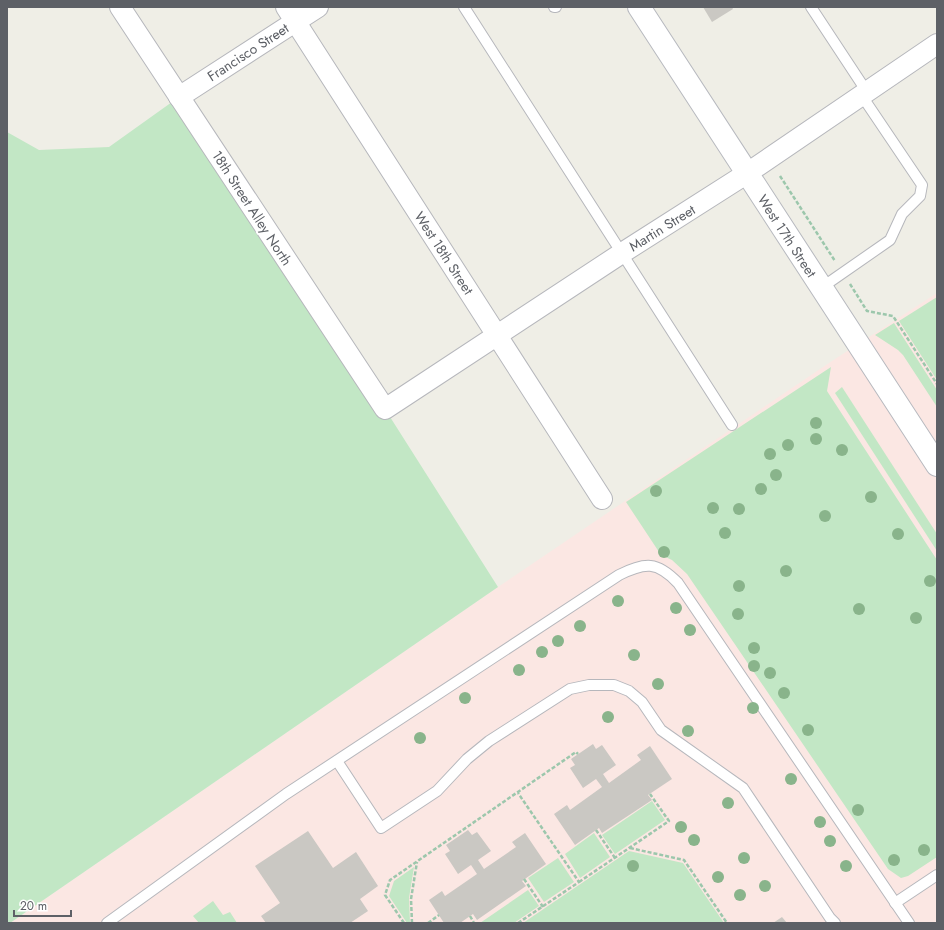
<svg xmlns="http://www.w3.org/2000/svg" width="944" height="930" viewBox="0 0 944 930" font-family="Jost,sans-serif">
<rect width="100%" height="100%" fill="#efeee6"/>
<polygon fill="#fbe7e3" points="937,293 937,923 10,923 498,587 832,361"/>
<g fill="#c2e7c5">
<polygon points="179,97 385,409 498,587 10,923 7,923 7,132 39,150 109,147"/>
<polygon points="937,297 937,380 899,321"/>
<polygon points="894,323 937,390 937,407 903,355 898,350 875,335"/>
<polygon points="831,367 827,391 937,560 937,857 908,876 901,878 888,869 687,574 672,560 661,555 626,502"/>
<polygon points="842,387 937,534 937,551 835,393"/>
<polygon points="652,801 665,820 615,854 602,835"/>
<polygon points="594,833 610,857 580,878 565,854"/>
<polygon points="629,851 683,863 724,923 523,923"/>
<polygon points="558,858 574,882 544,902 528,878"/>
<polygon points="414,867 409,898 410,923 407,923 389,896 394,881"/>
<polygon points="528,890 539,906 514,923 480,923"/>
<polygon points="213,901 223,915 230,912 237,923 199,923 193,916"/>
</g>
<g fill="#cac8c3">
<polygon points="703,7 732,7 733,9 712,22"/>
<polygon points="593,744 596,749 602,745 616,765 603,774 609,783 641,760 637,755 650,746 672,779 648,795 652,800 602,833 599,828 575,845 554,814 567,805 570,810 602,787 596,779 583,788 570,768 575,765 571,759"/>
<polygon points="468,830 472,835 477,832 491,851 478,860 484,869 516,847 512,842 525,833 546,864 522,881 526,886 477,920 473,914 460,923 444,923 429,900 442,891 445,896 477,874 471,865 458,874 445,854 450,851 446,845"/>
<polygon points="308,831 333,868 356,852 378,886 360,899 368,911 350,923 266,923 261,916 280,903 255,866"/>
<polygon points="782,917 787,923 773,923"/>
</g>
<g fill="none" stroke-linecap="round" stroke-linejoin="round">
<g stroke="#b6b7bc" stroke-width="12">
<g id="lane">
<polyline points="464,7 732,425"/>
<polyline points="554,7 556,7"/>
<polyline points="811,7 867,92"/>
<polyline points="821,288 890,240 902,214 920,196 922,185 862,96"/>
<polyline points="337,761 381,828 437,791 467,759 489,741 570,689 589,685 614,685 629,691 642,702 661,730 743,788 830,918 835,923"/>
<polyline points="895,903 937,875"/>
<path d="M107,923L286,794L619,575C645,562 657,561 678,583L909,923"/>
</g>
</g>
<g stroke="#b6b7bc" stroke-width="22">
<g id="street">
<polyline points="120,7 385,409 622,253 746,174 937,44"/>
<polyline points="286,7 602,499"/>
<polyline points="179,97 318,7"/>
</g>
</g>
<g stroke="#b7b9bf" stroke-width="24">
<polyline id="secondary" points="639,7 937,465"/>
</g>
<g stroke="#9cc7ac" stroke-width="2.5" stroke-dasharray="4 2" stroke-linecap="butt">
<polyline points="780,176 835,261"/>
<polyline points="850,284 867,311 893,316 937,384"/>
<polyline points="596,830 615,858"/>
<polyline points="630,848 684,860 727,923"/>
<polyline points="524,879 543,907"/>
<polyline points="579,882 669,821 650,794"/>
<polyline points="470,916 474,923"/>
<polyline points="404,923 385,895 390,880 576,752 578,754"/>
<polyline points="412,923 411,899 417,862"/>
<polyline points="428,923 439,915"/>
<polyline points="518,923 579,882 518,793"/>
</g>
<use href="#lane" stroke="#fff" stroke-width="10"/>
<use href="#street" stroke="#fff" stroke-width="20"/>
<use href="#secondary" stroke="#fff" stroke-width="22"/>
</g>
<g fill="#89b48b">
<circle cx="816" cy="423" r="6"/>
<circle cx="816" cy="439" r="6"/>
<circle cx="788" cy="445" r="6"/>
<circle cx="842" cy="450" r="6"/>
<circle cx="770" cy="454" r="6"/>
<circle cx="776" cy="475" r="6"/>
<circle cx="761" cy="489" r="6"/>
<circle cx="656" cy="491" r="6"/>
<circle cx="871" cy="497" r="6"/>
<circle cx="713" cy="508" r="6"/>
<circle cx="739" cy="509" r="6"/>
<circle cx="825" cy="516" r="6"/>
<circle cx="725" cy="533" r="6"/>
<circle cx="898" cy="534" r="6"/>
<circle cx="664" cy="552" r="6"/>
<circle cx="786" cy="571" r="6"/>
<circle cx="930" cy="581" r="6"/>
<circle cx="739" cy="586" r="6"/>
<circle cx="618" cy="601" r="6"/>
<circle cx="676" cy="608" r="6"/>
<circle cx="859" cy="609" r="6"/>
<circle cx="738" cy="614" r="6"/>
<circle cx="916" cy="618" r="6"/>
<circle cx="580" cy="626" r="6"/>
<circle cx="690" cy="630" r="6"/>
<circle cx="558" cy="641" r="6"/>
<circle cx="754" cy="648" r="6"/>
<circle cx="542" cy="652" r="6"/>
<circle cx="634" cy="655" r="6"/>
<circle cx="754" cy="666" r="6"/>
<circle cx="519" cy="670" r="6"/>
<circle cx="770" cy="673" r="6"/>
<circle cx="658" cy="684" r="6"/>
<circle cx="784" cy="693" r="6"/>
<circle cx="465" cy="698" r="6"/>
<circle cx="753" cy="708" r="6"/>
<circle cx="608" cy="717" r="6"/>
<circle cx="808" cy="730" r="6"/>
<circle cx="688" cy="731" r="6"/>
<circle cx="420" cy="738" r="6"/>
<circle cx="791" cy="779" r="6"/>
<circle cx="728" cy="803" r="6"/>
<circle cx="858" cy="810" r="6"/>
<circle cx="820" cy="822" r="6"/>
<circle cx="681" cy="827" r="6"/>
<circle cx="694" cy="840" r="6"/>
<circle cx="830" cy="841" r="6"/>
<circle cx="924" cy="850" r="6"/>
<circle cx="744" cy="858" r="6"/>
<circle cx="894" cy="860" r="6"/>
<circle cx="633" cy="866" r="6"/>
<circle cx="846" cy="866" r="6"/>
<circle cx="718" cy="877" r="6"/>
<circle cx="765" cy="886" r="6"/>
<circle cx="740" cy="895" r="6"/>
</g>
<g text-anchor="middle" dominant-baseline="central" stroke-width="4" stroke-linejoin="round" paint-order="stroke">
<g font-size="14" fill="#5d6066" stroke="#fff">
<text transform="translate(248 52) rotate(-33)">Francisco Street</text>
<text transform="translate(252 208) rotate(57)">18th Street Alley North</text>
<text transform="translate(662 228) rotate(-32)">Martin Street</text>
<text transform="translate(787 236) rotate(57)">West 17th Street</text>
<text transform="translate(444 253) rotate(57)">West 18th Street</text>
</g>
</g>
<rect width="944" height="930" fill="none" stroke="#5d6066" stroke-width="16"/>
<path d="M14 910v6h57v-6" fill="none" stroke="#5d6066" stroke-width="2"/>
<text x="20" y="910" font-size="12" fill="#5d6066" stroke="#ffffff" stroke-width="3" paint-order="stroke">20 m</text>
</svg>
